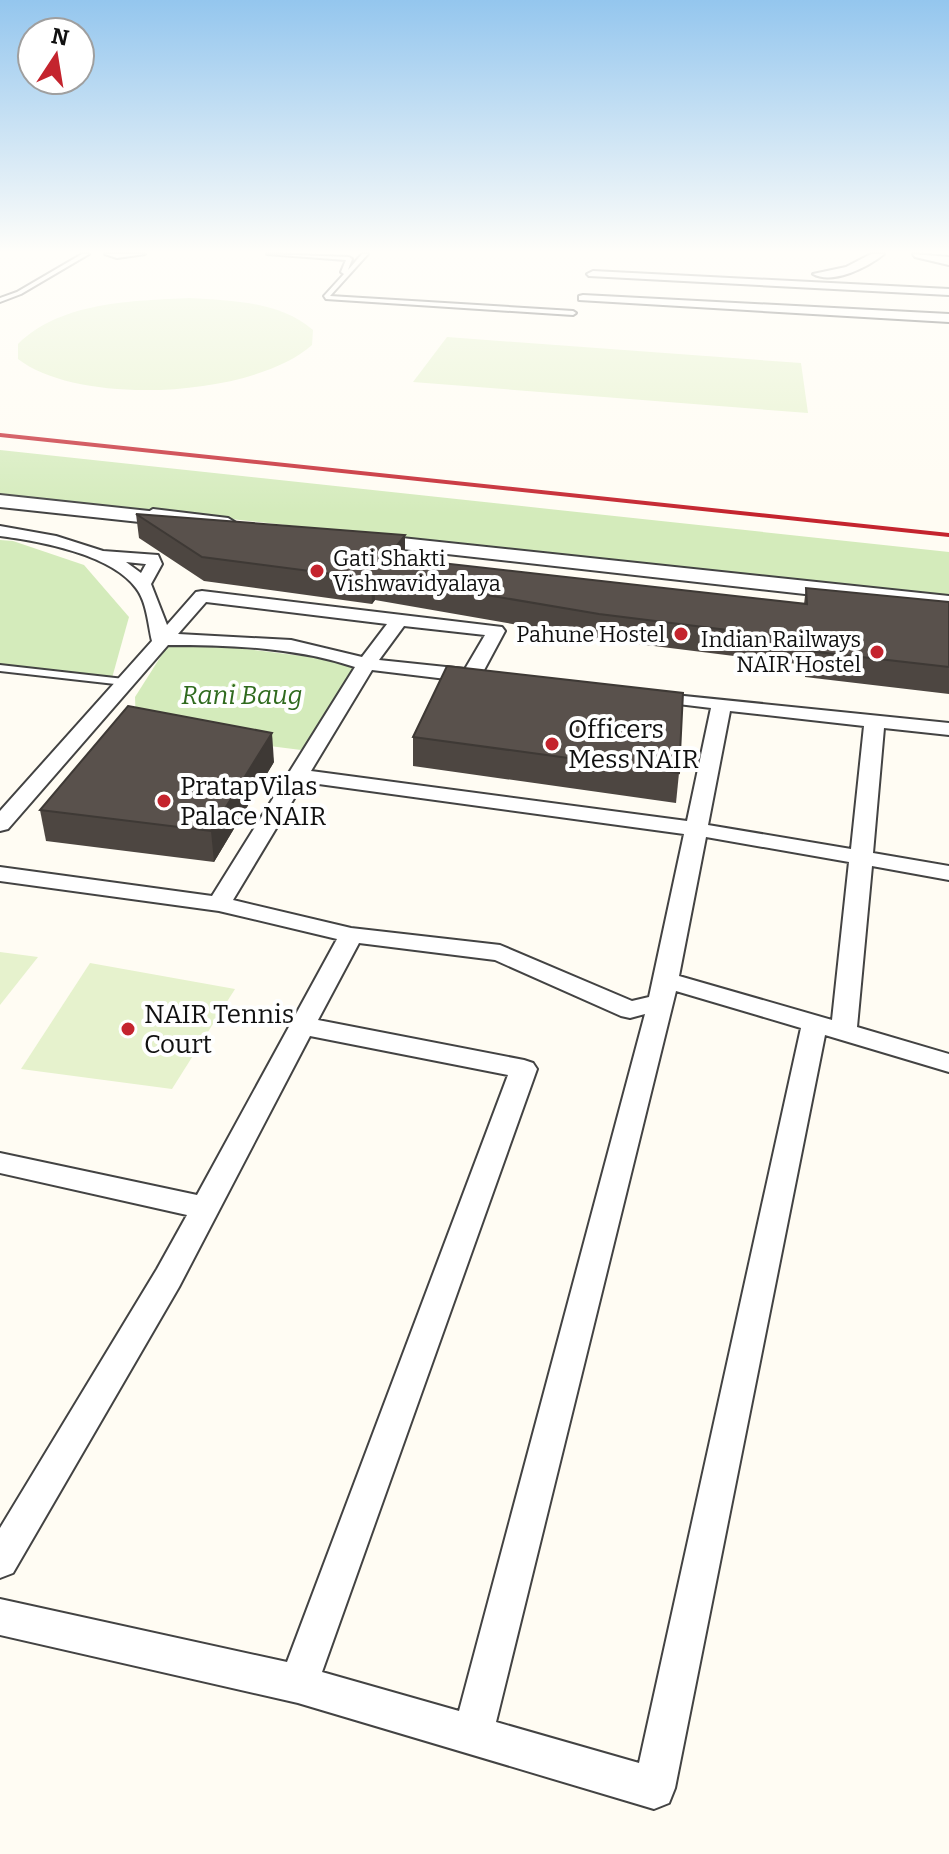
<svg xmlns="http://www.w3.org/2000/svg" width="949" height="1854" viewBox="0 0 949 1854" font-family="Bitter,serif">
<rect width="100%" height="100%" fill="#fffcf3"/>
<g fill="#d4ebbb">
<polygon points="0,450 949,552 949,597 0,494"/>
<polygon points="0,540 13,541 84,565 129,617 112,678 0,664"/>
<polygon points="168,645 221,646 366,664 301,750 136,729 135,697"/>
</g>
<g fill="#e6f2cd">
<path d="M190,298C233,301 279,301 313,330L312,345C254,397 80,407 18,359V344C62,301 133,301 190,298Z"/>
<polygon points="447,337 801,363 808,413 413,382"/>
<polygon points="0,952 38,957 0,1005"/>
<polygon points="90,963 235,989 172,1089 21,1069"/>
</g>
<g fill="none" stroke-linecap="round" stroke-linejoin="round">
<g stroke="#434343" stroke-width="4">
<g id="service">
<polygon points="82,254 89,254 21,294 0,302 0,298 17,292"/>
<polygon points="105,254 145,254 117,258"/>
<polygon points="267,254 349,257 352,259 348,270 362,254 368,254 330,296 573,311 576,313 573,315 326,299 324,296 344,274 341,272 346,260"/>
<polygon points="0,665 124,679 129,682 124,685 0,671"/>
</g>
</g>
<g stroke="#434343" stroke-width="4">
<g id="minor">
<path d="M871,254H884C868,267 833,285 813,274L846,267Z"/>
<polygon points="593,271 949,289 949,295 589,276 587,274"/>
<polygon points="583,295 949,314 949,322 579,300 579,296"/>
<polygon points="153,509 228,518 236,523 228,528 147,517 145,514"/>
<path d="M0,526L56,536L103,551L158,555L162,564L151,584L167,625L196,592L202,591L502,627L505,631L483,672L487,676L484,680L471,682L372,670L311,771L687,821L711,708L645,700L642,696L645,692L949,723V735L884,728L873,853L949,866V880L872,866L857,1027L949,1054V1072L825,1035L675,1788L669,1803L654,1809L298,1703L0,1635V1599L287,1662L508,1075L310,1036L179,1287L13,1573L0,1578V1528L157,1269L187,1215L0,1173V1153L197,1195L337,939L219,911L0,881V867L212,896L355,667C294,647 231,645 168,645L8,829L0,831V811L152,641C148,624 147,602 136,588C111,554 39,541 0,536ZM126,562L145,564H146L141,573ZM206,602L387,624L362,657L291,640L178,634ZM404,626L485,635L465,669L379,660ZM730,711L864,726L851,849L708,825ZM304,782L684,834L649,997L632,1001L500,945L351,928L233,900ZM706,837L849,862L832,1020L679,976ZM359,943L495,960L621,1016L630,1018L645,1014L459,1711L322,1672L537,1069L533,1063L524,1060L318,1020ZM676,991L801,1028L639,1763L496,1722Z"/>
</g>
</g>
<g stroke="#434343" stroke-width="4">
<g id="tertiary">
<polygon points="913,254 949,257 949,265 915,257"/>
<polygon points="0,495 177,514 187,520 177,526 0,507"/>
<polygon points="364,534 949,596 949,610 357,544 354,540"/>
</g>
</g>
<use href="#service" fill="#fff" fill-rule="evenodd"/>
<use href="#minor" fill="#fff" fill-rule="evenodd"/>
<use href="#tertiary" fill="#fff" fill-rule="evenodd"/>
<polyline stroke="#c4242e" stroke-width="4" points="0,435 949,535"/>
</g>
<g fill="#4d4641">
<polygon points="136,514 405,535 405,559 804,604 806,588 949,602 949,694 805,677 805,665 598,639 375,600 372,604 204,581 139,538"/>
<polygon points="413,737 679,773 676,803 413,766"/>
<polygon points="274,762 214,862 46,841 40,810"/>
</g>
<g fill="#3e3935">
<polygon points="405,535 405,559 391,578 388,557"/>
<polygon points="374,576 375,600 372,604 371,579"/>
<polygon points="272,733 274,762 214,862 211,831"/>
</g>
<g fill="#59514c" stroke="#3e3935" stroke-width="2">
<polygon points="136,514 405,535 388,557 807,604 806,588 949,602 949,667 809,651 808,640 599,614 374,576 371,579 202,557"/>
<polygon points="447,666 683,693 679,773 413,737"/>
<polygon points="128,706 272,733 211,831 40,810"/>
</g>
<linearGradient id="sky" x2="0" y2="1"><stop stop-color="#94c6ee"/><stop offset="0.49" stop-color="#fffefa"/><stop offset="1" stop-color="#fffefa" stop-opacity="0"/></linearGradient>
<rect width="949" height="514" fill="url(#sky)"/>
<g fill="#c4242e" stroke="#fff" stroke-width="3">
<circle cx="317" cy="571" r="8"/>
<circle cx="681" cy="634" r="8"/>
<circle cx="877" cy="652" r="8"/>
<circle cx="552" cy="744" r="8"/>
<circle cx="164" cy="801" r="8"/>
<circle cx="128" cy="1029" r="8"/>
</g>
<g text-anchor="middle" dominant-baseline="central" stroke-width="8" stroke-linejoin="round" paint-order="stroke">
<g font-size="22" fill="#101010" stroke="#fff" text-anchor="end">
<text x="333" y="558" text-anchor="start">Gati Shakti<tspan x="333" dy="25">Vishwavidyalaya</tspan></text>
<text x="665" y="634">Pahune Hostel</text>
<text x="861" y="639">Indian Railways<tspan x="861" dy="25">NAIR Hostel</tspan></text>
</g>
<g font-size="26" font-style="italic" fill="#2f6a1e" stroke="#fff">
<text x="242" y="695">Rani Baug</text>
</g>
<g font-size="26" fill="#101010" stroke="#fff" text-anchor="start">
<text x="568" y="729">Officers<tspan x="568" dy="30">Mess NAIR</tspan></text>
<text x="180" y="786">PratapVilas<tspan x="180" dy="30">Palace NAIR</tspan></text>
<text x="144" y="1014">NAIR Tennis<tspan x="144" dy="30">Court</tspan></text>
</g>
</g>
<g transform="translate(56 56) rotate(12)"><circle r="38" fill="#ffffff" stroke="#9f9f9f" stroke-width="2"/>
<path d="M0-6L14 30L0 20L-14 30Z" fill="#c4242e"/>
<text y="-12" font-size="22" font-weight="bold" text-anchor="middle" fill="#101010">N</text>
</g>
</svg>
